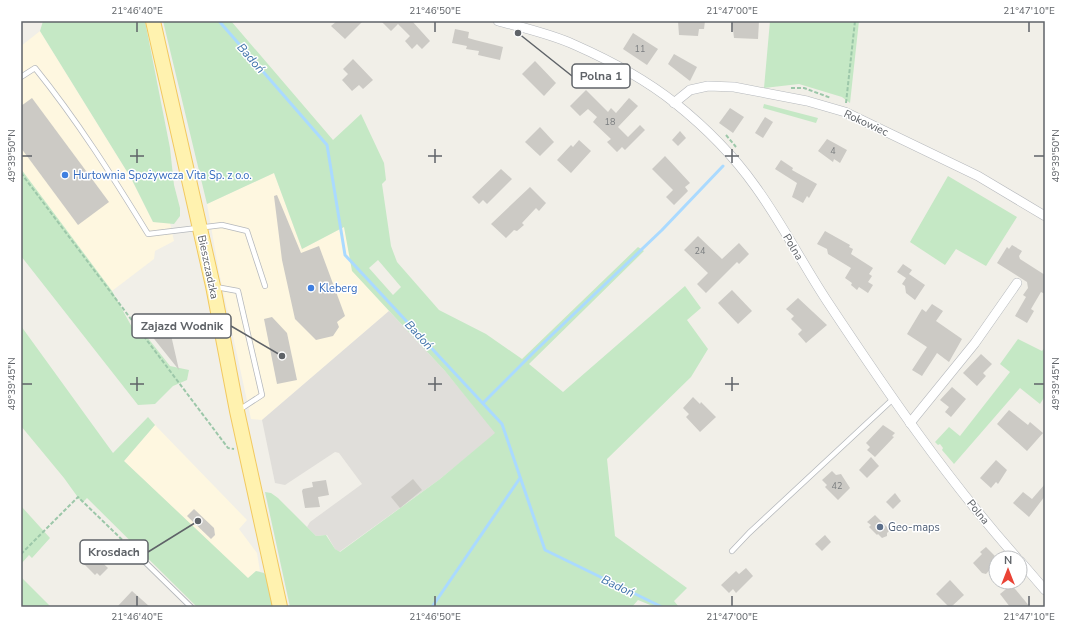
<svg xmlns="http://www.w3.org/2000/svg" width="1066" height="628" viewBox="0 0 1066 628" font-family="'Nunito Sans',sans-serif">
<rect width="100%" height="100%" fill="#f1efe8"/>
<g fill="#fef7e0">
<polygon points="40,31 131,178 153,222 170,223 174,241 155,251 154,259 112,291 21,169 21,46"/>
<polygon points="274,173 302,249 344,227 353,271 389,311 262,420 251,419 219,272 207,204"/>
<polygon points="155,425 247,520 239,529 257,553 260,571 256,571 248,579 124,461"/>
</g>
<polygon fill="#e0deda" points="389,311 445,371 496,433 440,479 339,552 335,549 327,535 316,536 307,527 310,522 362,484 339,453 335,452 285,485 275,483 262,420"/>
<g fill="#c5e8c5" fill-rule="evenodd">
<polygon points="43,21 145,21 170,148 174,185 180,208 180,216 174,224 153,222 131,178 40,31"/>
<path d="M163,21H231L333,140L361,114L384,163L386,180L382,184L391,246L397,262L439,310L486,334L522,359L638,247L644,251L529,364L563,392L685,286L701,308L687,320L708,349L691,377L607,459L615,536L687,588L674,601L679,607H655L638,600L632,607H290L265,492L271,493L278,498L316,536L326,535L335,549L340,552L440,479L495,433L445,371L352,271L344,227L302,249L274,173L207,204ZM378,260L401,287L393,295L369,268Z"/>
<polygon points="770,21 859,21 850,103 842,97 799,84 764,88"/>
<polygon points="764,104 818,118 816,123 763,108"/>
<polygon points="21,169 112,291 133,329 141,338 147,337 170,366 189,370 187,380 173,386 155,404 138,405 21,256"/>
<polygon points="948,176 1017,217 986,266 956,249 945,265 910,242"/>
<polygon points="21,326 113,453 148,417 155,425 124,461 248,578 256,571 264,573 268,579 274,607 197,607 87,498 82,503 64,478 21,426"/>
<polygon points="1018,339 1042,351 1045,347 1045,396 1040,404 1020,388 954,464 942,450 943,448 940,444 938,445 935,442 949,427 960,436 1010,372 1000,364"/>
<polygon points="21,506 50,538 32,558 29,555 21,564"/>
<polygon points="21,577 51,607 21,607"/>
</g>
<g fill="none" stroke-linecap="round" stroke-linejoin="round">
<g stroke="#aadaff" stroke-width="3">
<polyline points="219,21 327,145 345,255 502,424 545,550 662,607"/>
<polyline points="483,403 534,352 662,230 723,166"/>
<polyline points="432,607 520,478"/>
</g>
</g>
<g fill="#cccac5">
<polygon points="337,21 363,21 345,39 331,26"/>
<polygon points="381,21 412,21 430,41 422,49 417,44 412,49 405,41 410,36 398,24 391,31"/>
<polygon points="678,21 705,21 704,29 699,29 698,36 679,35"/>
<polygon points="732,21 759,21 758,39 734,38"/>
<polygon points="455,29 469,32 468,38 475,40 503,47 500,60 478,55 479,51 466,49 467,46 452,43"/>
<polygon points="633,33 658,49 647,65 623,49"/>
<polygon points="674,54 697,67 690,81 668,64"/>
<polygon points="353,59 373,80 363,89 359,85 352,91 342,80 348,74 343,69"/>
<polygon points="535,61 556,83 544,96 522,74"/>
<polygon points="586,90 608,112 611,108 616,113 629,98 638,106 618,127 628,137 640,125 645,130 625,150 622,147 617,152 607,142 611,139 593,122 597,117 588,109 580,116 570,106"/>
<polygon points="32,98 109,202 78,225 21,148 21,106"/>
<polygon points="730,108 744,117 733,133 719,123"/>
<polygon points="765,117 773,122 763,138 755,133"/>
<polygon points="540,127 554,142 540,156 525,142"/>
<polygon points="680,131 686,138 678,146 672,140"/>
<polygon points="827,139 847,150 840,163 834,159 833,162 818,151"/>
<polygon points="579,140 591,151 571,173 557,160 571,145 573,147"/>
<polygon points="665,156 690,183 685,187 688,191 674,205 666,197 673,190 652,169"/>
<polygon points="781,160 793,168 792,170 817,184 809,198 807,196 803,203 792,197 797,183 775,169"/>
<polygon points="501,169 512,179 487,204 483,200 479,204 472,197"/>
<polygon points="530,187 546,203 539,211 536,208 522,223 524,225 517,231 514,230 506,238 491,224"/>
<polygon points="277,195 301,253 319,246 345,316 337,322 339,327 333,336 316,340 295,319 282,260 274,196"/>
<polygon points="825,231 850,245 849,247 853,249 851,254 873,268 869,274 872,276 868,282 873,285 868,293 859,287 857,290 851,285 852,283 845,278 851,268 828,254 827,249 817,244"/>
<polygon points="698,236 722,259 739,243 749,254 739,264 737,262 706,293 697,284 708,273 684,250"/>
<polygon points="1012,245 1022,251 1019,256 1020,259 1045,275 1045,294 1041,292 1031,309 1034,311 1027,323 1015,316 1026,297 1023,295 1028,288 1027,282 997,263 1007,247 1009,249"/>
<polygon points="903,264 912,270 909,274 925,285 915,300 906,293 905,286 902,284 906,278 897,272"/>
<polygon points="732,290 752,311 738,324 718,303"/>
<polygon points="798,298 827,325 806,343 798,334 802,330 791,319 794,316 786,309"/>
<polygon points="932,304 943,311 936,321 962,339 949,362 937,353 922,376 912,370 927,347 907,334 922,309 926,312"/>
<polygon points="167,314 171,335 179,370 147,330"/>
<polygon points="272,317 287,333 297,380 277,384 264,319"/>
<polygon points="981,354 992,364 983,373 986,376 977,386 963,373"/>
<polygon points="952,387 966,399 951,417 945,412 949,407 940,400"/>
<polygon points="693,397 700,404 701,402 716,417 700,432 686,417 689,414 683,408"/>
<polygon points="1009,410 1028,425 1030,422 1043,433 1027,451 997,424"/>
<polygon points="883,425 895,433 892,436 894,437 875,457 867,450 870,447 866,443"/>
<polygon points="871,457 879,466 867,478 859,470"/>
<polygon points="996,460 1007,470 998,484 996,482 991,488 980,478"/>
<polygon points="832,471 836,475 841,474 850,488 838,500 825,487 827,485 822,480"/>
<polygon points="413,479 422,490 400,508 391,497"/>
<polygon points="326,480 329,495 318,497 320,507 305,508 302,491 303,489 313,487 312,482"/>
<polygon points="1045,484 1045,496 1029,517 1013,503 1023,492 1032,499"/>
<polygon points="895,493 901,501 893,509 886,502"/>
<polygon points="194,509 214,528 215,535 211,539 187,516"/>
<polygon points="875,515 890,530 887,533 887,536 882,538 878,534 877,535 869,527 871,525 867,522"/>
<polygon points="825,535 831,542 822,551 815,544"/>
<polygon points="986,547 996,557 990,563 993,566 986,574 982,573 973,563 982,554 980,552"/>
<polygon points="89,550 108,568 100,576 97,573 95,575 80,560"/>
<polygon points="746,568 753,576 736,593 733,589 729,593 721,585 736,571 739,574"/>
<polygon points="950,580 964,595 951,607 949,607 936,594"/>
<polygon points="1011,585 1016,590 1030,607 1010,607 1000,594"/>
<polygon points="132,591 150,607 117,607"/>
</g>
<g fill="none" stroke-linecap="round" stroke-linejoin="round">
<g stroke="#b5b8bc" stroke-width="6">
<g id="lane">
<path d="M21,77L35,68C77,120 113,177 148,234L222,225L247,231L265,286"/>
<polyline points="216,287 238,291 262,395 239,410"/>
<polyline points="732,551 749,533 893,399"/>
<polyline points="145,562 191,607"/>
</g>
</g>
<g stroke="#b5b8bc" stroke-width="10">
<g id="street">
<path d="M498,21C524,28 551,34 575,45C609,60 646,80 675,103C705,127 733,155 755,186C782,223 802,263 827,301C886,390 946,478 1017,558"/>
<polyline points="674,103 690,90 708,86 734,87 807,101 845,112 978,176 1045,216"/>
<polyline points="910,423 975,343 1017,283"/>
<polyline points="1020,561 1045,590"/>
</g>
</g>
<g stroke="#f2c960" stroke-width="16">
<polyline id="primary" points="153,21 213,286 237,411 280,607"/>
</g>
<g stroke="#9cc7a9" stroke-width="2" stroke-dasharray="4 2" stroke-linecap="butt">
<polyline points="791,88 804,88 831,98"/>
<polyline points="846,103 855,21"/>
<polyline points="726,135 736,147"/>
<polyline points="21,173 228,448 234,449"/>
<polyline points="21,554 78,497 141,558"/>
</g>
<use href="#lane" stroke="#fff" stroke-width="4.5"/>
<use href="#street" stroke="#fff" stroke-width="9"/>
<use href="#primary" stroke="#fff2af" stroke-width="14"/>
</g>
<path fill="none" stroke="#5f6368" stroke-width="1.5" d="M137,22V32M435,22V32M732,22V32M1029,22V32M137,149V163M435,149V163M732,149V163M22,156H32M130,156H144M428,156H442M725,156H739M1034,156H1044M137,377V391M435,377V391M732,377V391M22,384H32M130,384H144M428,384H442M725,384H739M1034,384H1044M137,596V606M435,596V606M732,596V606M1029,596V606"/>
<g fill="#3f7fe0" stroke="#fff" stroke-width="1.5">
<circle cx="65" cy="175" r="4"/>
<circle cx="311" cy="288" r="4"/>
</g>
<circle fill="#5c6f8a" stroke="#fff" stroke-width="1.5" cx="880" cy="527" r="4"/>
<g text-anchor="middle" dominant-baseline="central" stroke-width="3" stroke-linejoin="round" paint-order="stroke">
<g font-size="9" fill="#7a7d7f">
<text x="640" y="49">11</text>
<text x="610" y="122">18</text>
<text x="833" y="151">4</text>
<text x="700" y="251">24</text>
<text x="837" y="486">42</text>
</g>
<g font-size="11" fill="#5f6368" stroke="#fff">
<text transform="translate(866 123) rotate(25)">Rokowiec</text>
<text transform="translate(793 247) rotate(59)">Polna</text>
<text transform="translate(208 267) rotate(78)">Bieszczadzka</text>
<text transform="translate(978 512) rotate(51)">Polna</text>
</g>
<g font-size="11" fill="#366cbe" stroke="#fff" text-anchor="start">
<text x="73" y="175">Hurtownia Spożywcza Vita Sp. z o.o.</text>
<text x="319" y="288">Kleberg</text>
</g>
<g font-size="11" fill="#4e5e75" stroke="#fff" text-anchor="start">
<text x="888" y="527">Geo-maps</text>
</g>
<g font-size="12" font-style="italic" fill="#4174aa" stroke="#fff">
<text transform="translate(251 58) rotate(49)">Badoń</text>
<text transform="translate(419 335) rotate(47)">Badoń</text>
<text transform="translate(618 586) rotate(26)">Badoń</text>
</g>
</g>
<path fill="none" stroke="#5f6368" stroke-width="1.5" d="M518 33L572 76M282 356L231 326M198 521L148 552"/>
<g fill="#5f6368" stroke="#fff" stroke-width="1.5">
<circle cx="518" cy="33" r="4"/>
<circle cx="282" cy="356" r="4"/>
<circle cx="198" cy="521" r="4"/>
</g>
<g fill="#fff" stroke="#5f6368" stroke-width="1.5">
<rect x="572" y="64" width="58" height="24" rx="4"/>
<rect x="132" y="314" width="99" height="24" rx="4"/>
<rect x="80" y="540" width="68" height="24" rx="4"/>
</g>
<g font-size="12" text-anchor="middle" font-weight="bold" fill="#5f6368">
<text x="601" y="80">Polna 1</text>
<text x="182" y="330">Zajazd Wodnik</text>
<text x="114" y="556">Krosdach</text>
</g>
<rect width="1066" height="628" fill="none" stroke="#ffffff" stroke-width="44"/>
<g transform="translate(1008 570)"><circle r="19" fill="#ffffff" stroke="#bfc1c3"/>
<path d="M0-3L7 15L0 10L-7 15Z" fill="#ea4335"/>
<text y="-6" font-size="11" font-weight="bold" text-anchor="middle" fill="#5f6368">N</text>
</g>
<rect x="22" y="22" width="1022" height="584" fill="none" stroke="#5f6368" stroke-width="1.5"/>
<g font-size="10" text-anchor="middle" fill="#5f6368">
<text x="137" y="14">21°46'40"E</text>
<text x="435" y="14">21°46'50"E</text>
<text x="732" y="14">21°47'00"E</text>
<text x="1029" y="14">21°47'10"E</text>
<text transform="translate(11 156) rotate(-90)" y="4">49°39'50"N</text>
<text transform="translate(1055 156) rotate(-90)" y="4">49°39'50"N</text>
<text transform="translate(11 384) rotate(-90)" y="4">49°39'45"N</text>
<text transform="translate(1055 384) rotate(-90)" y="4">49°39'45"N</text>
<text x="137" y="620">21°46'40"E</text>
<text x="435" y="620">21°46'50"E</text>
<text x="732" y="620">21°47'00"E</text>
<text x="1029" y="620">21°47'10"E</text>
</g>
</svg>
